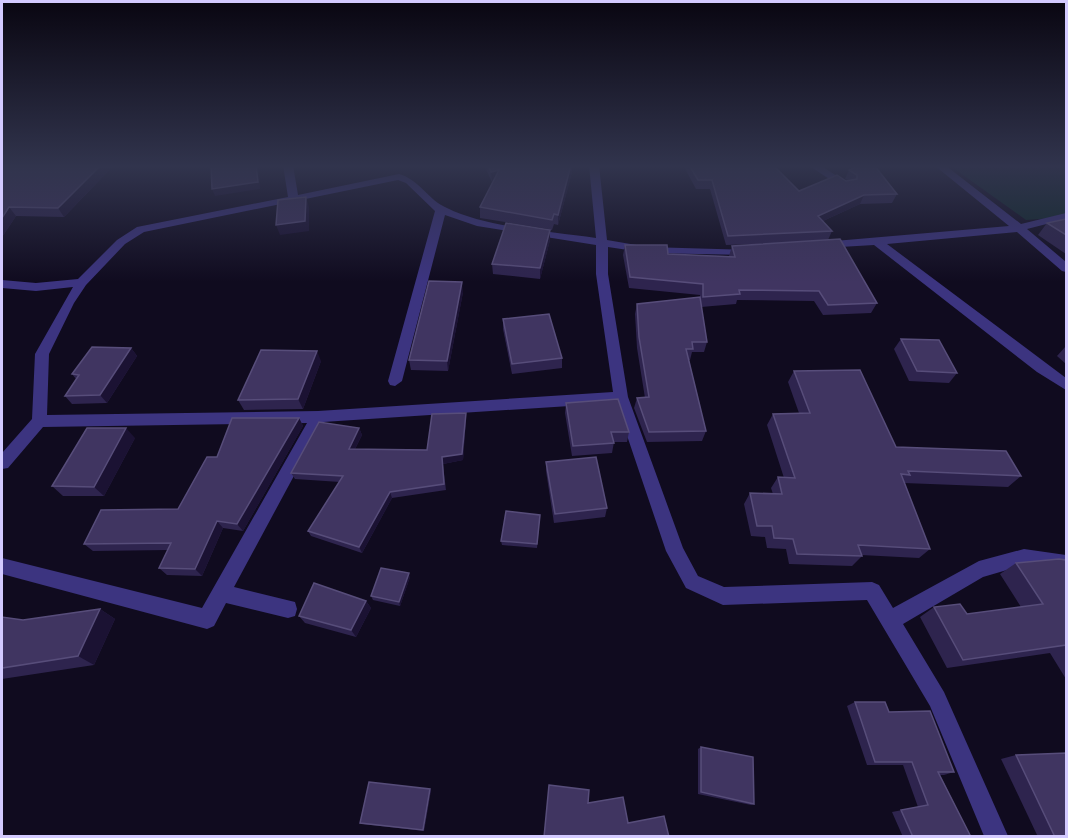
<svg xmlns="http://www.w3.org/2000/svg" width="1068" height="838" viewBox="0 0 1068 838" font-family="Manrope,sans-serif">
<rect width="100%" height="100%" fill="#100b1f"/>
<polygon fill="#0e2929" points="949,165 1066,165 1066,217 1026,220"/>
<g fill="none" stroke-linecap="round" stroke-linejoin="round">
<g fill="#3c3480" fill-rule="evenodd">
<path d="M283,165H293L298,195L399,174C420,180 428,200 447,208C487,228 551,231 596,238L589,165H599L607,240L648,247L752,250V254L748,255L648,253L608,247V274L628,397L683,548L698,576L724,587L872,582L879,585L893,608L979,561L1024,549L1066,555V571L1024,565L983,577L903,624L944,692L1008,836H984L930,706L867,600L723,605L686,588L666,551L616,403L323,422L234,587L295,602L297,609L295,616L288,618L226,603L214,626L207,629L2,574V558L202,608L307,423L43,427L8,468L2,469V453L32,419L35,354L73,287L36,291L2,288V280L36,283L78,279L117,240L137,227L288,197ZM398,180L406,183L435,211L388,381L390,385L395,386L402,381L445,215L477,226L596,245V274L613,392L318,411L47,415L49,354L74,303L86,285L125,244L144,232Z"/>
<polygon points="808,165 820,165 852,186 843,188"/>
<polygon points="934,165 945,165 1021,224 1066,213 1066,219 1027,229 1066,262 1066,272 1062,271 1017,232 887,244 1066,378 1066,390 1037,372 874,245 823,248 817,245 823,242 1009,226"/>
</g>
</g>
<g fill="#2e244e">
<polygon points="2,165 114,165 64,217 16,216 2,237"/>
<polygon points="484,165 572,165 572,172 558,225 554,224 552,230 550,230 550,240 540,279 493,274 492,264 548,229 480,218 480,207 493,181 492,182"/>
<polygon points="683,165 773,165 799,191 848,180 845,179 849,170 897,194 892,203 860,204 823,221 832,231 828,240 877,303 871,313 823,315 814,301 737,300 736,304 701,307 707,342 704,352 692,352 690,360 689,360 706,431 702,441 647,442 634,408 637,398 645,398 637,348 635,314 637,304 700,301 700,295 629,288 623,255 625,245 668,254 729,256 732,246 783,243 726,245 710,189 696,189"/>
<polygon points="1066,219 1066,254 1038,235 1047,223"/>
<polygon points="463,292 448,371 411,370 409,360"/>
<polygon points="503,319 562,358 562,368 512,374 503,329"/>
<polygon points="901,339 957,373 949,383 909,381 894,349"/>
<polygon points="1066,346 1066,364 1057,356"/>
<polygon points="131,348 137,356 107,403 72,404 65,396 76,379 72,374"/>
<polygon points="321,361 303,409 244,410 238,400"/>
<polygon points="794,371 896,447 1021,476 1008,487 904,483 930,549 919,558 861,555 862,556 852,566 789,564 786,549 767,548 765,537 751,536 744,504 750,493 773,494 771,488 778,477 784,478 767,425 773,414 799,413 788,382"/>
<polygon points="566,403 629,432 627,442 614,442 612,453 572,456 565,413"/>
<polygon points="466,413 466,419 463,460 443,464 446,490 392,498 362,553 311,536 308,531 340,482 295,479 291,473 359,428 362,435 355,449 427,450"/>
<polygon points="299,418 303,426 243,531 223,528 202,576 167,575 159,568 168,550 93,551 84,544 178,509 217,457"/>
<polygon points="135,438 104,496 63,496 52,486"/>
<polygon points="546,462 607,508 605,517 554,523 546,471"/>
<polygon points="540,515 537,548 502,545 501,541"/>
<polygon points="1066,560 1066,679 1050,653 947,668 920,617 934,607 967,614 1021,607 1000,574 1016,563"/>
<polygon points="410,577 400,606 373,600 371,596"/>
<polygon points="366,601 371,608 356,637 305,623 299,616"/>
<polygon points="100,609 115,619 94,665 2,679 2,617 23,620"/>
<polygon points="855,702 889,712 954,772 944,775 940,775 971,837 903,837 892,812 918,807 903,765 867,765 847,706"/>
<polygon points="701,747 754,804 751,805 698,794 698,749"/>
<polygon points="1016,755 1066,837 1038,837 1001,759"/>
<polygon points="431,790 424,831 363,824 360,823"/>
</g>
<g fill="#1b1233">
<polygon points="101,165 114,165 64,217 58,208"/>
<polygon points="256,165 259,165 260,189 215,196 212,189"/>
<polygon points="571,165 572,172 558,225 558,215"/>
<polygon points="499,170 499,180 492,182 491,172"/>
<polygon points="864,195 860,204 814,225 818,216"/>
<polygon points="306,197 309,207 309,231 280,235 276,225"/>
<polygon points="9,207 16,216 2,237 2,218"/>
<polygon points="550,230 550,240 540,279 540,268"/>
<polygon points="462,282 463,292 448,371 447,361"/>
<polygon points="131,348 137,356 107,403 100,395"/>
<polygon points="317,351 321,361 303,409 298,399"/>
<polygon points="466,413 466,419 463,460 443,464 446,490 442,457"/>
<polygon points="299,418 303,426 243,531 237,524"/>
<polygon points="126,428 135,438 104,496 94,487"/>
<polygon points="359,428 362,435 352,455 349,449"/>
<polygon points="390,492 392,498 362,553 359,547"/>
<polygon points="217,521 223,528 202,576 195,569"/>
<polygon points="409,573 410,577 400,606 399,602"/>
<polygon points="366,601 371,608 356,637 351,630"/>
<polygon points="100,609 115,619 94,665 78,656"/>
<polygon points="430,789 431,790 424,831 423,830"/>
</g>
<g fill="#403561" stroke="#574d7a" stroke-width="1.5">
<polygon points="2,165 101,165 58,208 9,207 2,218"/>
<polygon points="211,165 256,165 258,182 212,189"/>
<polygon points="488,165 571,165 558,215 554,214 552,220 480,207 499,170 491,172"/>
<polygon points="689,165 773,165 799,191 837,175 846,181 857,179 857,175 849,170 860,165 874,165 897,194 864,195 818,216 832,231 728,236 712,180 698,180"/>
<polygon points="306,197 305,221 276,225 278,200"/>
<polygon points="1066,219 1066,235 1047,223"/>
<polygon points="506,223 550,230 540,268 492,264"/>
<polygon points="840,239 877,303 828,305 819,291 739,290 740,294 703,297 703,284 630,277 625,245 667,245 668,254 735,257 732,246"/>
<polygon points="429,281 462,282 447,361 409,360"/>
<polygon points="700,297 707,342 692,342 693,349 686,349 706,431 649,432 637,398 649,397 639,337 637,304"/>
<polygon points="549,314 562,358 512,364 503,319"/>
<polygon points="901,339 939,340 957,373 917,371"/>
<polygon points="92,347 131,348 100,395 65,396 79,375 72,374"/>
<polygon points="261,350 317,351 298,399 238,400"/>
<polygon points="860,370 896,447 1006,451 1021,476 908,471 910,475 901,474 930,549 858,545 862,556 797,554 793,539 774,538 772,526 757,526 750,493 782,494 778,477 795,478 773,414 810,413 794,371"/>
<polygon points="618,399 629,432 611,432 614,443 573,446 566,403"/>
<polygon points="466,413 462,454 442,457 444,484 390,492 359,547 308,531 343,476 291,473 319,422 359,428 349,449 427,450 432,414"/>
<polygon points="232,418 299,418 237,524 217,521 195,569 159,568 171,543 84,544 101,510 178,509 207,457 217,457"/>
<polygon points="87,428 126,428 94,487 52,486"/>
<polygon points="596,457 607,508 555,514 546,462"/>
<polygon points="506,511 540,515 537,544 501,541"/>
<polygon points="1059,559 1066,560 1066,645 963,660 934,607 960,604 967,614 1043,604 1016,563"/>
<polygon points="381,568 409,573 399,602 371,596"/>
<polygon points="314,583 366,601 351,630 299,616"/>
<polygon points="100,609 78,656 2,668 2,617 23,620"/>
<polygon points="855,702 885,702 889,712 930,711 954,772 938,772 971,837 913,837 901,810 928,805 912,762 875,762"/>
<polygon points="701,747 753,757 754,804 701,792"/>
<polygon points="1066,753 1066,837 1055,837 1016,755"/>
<polygon points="369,782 430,789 423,830 360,823"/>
<polygon points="549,785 589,790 588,803 623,797 628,823 664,816 669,837 544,837"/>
</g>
<linearGradient id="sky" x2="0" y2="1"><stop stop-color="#090611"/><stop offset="0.59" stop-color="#31344d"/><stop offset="1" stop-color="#31344d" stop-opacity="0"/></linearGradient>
<rect width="1068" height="282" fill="url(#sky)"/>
<rect width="1068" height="838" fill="none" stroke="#d3caff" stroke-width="6"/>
</svg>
